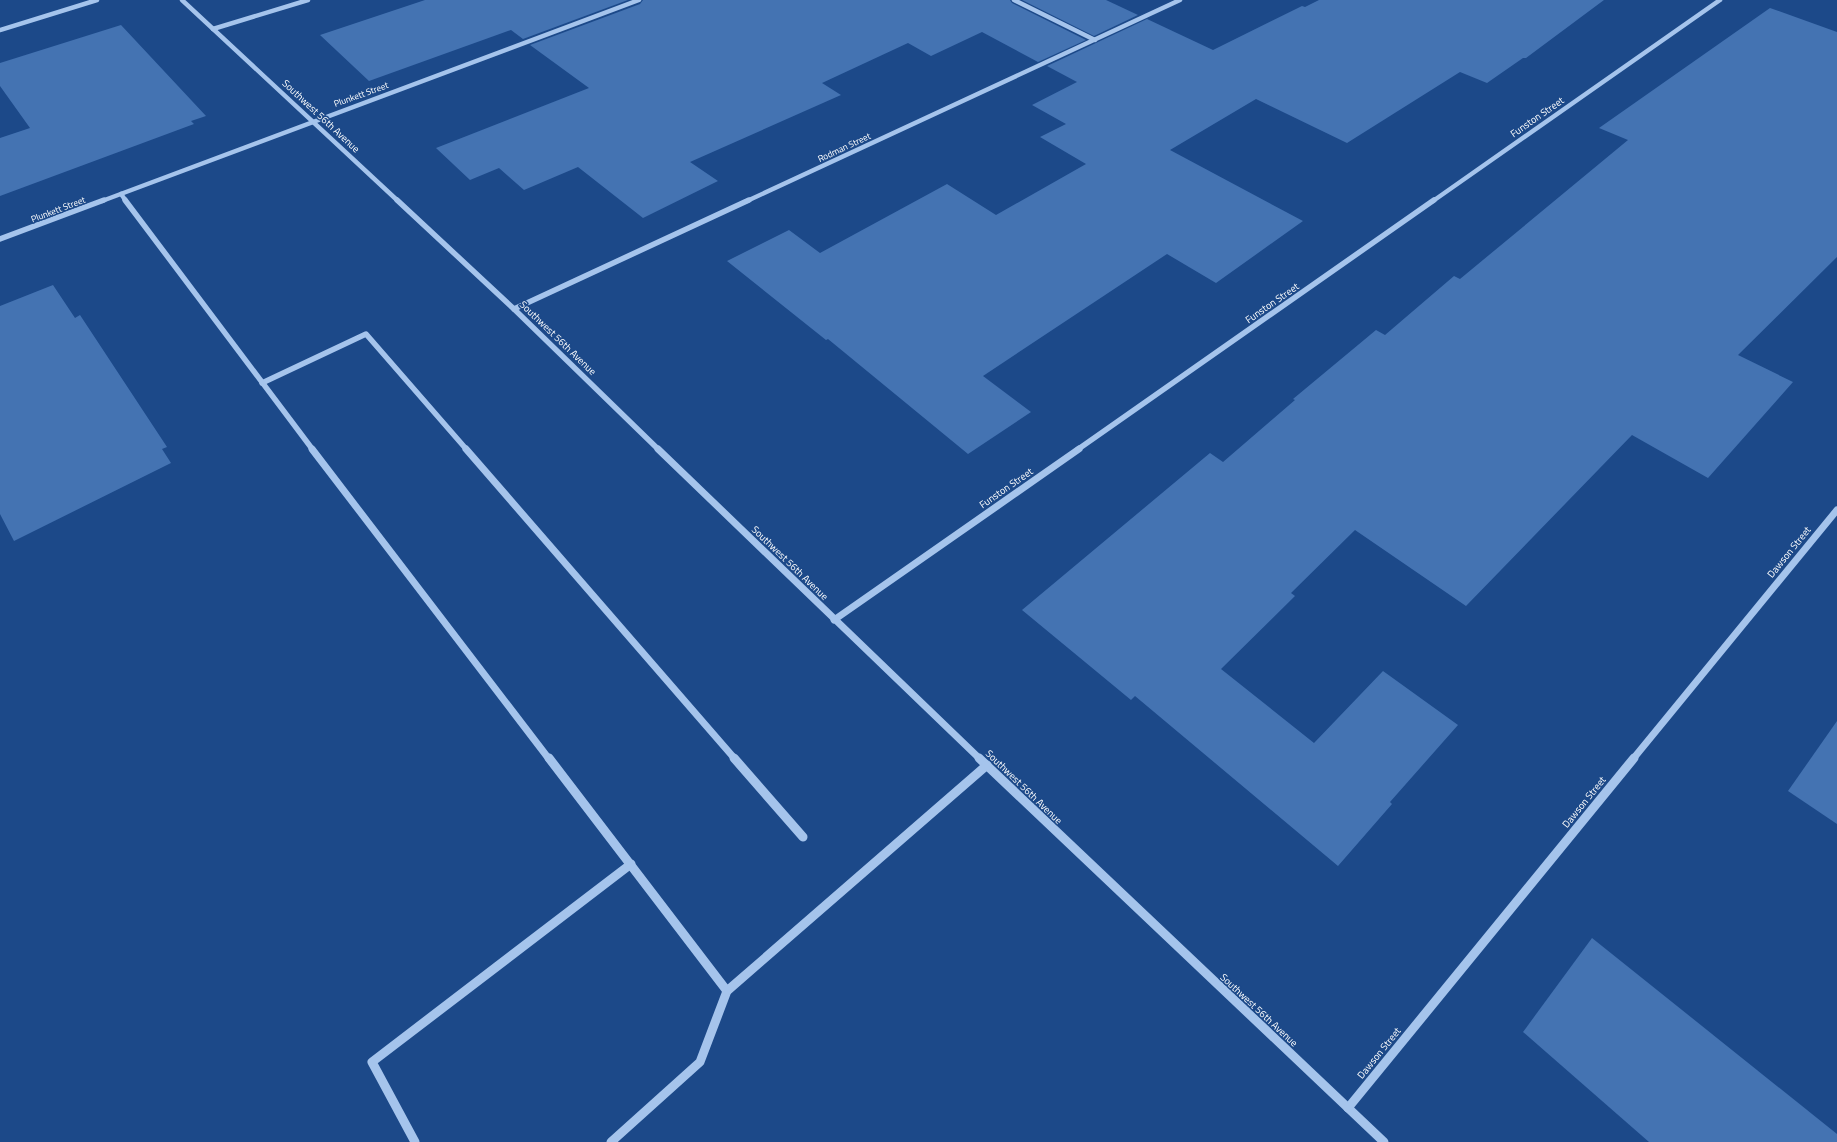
<svg xmlns="http://www.w3.org/2000/svg" width="1837" height="1142" viewBox="0 0 1837 1142" font-family="'Titillium Web',sans-serif">
<rect width="100%" height="100%" fill="#1c4989"/>
<g fill="#4473b2">
<polygon points="425,0 628,0 523,39 511,30 369,81 320,35"/>
<polygon points="643,0 1010,0 1012,3 1086,40 1038,62 982,32 931,56 908,43 822,83 841,95 690,162 718,181 643,218 578,167 524,190 499,168 470,180 436,148 589,88 530,45 640,4"/>
<polygon points="1022,0 1106,0 1138,15 1094,36"/>
<polygon points="1319,0 1604,0 1526,58 1523,58 1487,83 1460,72 1347,143 1256,99 1170,150 1303,221 1216,283 1167,254 983,376 1031,412 968,454 828,339 826,340 727,261 789,230 820,253 947,184 996,215 1086,164 1040,137 1066,124 1032,105 1077,82 1047,66 1147,19 1213,50 1302,6 1305,7"/>
<polygon points="1770,8 1837,32 1837,257 1738,355 1793,382 1708,478 1632,435 1466,606 1355,530 1291,593 1295,596 1221,669 1314,743 1383,671 1458,725 1390,802 1392,804 1338,866 1135,696 1131,700 1022,610 1210,453 1223,462 1295,400 1293,399 1376,330 1385,335 1454,276 1460,279 1628,140 1599,128"/>
<polygon points="121,25 206,116 191,121 194,124 0,196 0,138 30,128 0,86 0,63"/>
<polygon points="53,285 75,318 80,315 167,447 162,449 171,463 14,541 0,514 0,306"/>
<polygon points="1837,721 1837,824 1788,791"/>
<polygon points="1592,938 1837,1134 1837,1142 1649,1142 1523,1032"/>
</g>
<g fill="none" stroke-linecap="round" stroke-linejoin="round">
<g stroke="#a5c4ec" stroke-width="4.5">
<polyline points="182,0 398,201"/>
<polyline points="1014,0 1095,40"/>
<polyline points="213,29 308,0"/>
<polyline points="0,30 97,0"/>
<polyline points="121,194 126,201"/>
<polyline points="102,201 639,0"/>
<polyline points="747,201 1180,0"/>
<polyline points="1433,201 1720,0"/>
</g>
<g stroke="#a5c4ec" stroke-width="5.5">
<polyline points="125,200 313,450"/>
<polyline points="397,200 514,309 659,450"/>
<polyline points="0,239 104,200"/>
<polyline points="514,309 749,200"/>
<polyline points="262,383 366,334 467,450"/>
<polyline points="1077,450 1434,200"/>
</g>
<g stroke="#a5c4ec" stroke-width="7">
<polyline points="312,449 549,759"/>
<polyline points="466,449 735,759"/>
<polyline points="658,449 980,759"/>
<polyline points="834,620 1079,449"/>
<polyline points="1633,759 1837,510"/>
</g>
<g stroke="#a5c4ec" stroke-width="9">
<polyline points="549,758 727,991"/>
<polyline points="734,758 803,837"/>
<polyline points="979,758 1384,1142"/>
<polyline points="1348,1108 1634,758"/>
<polyline points="415,1142 372,1062 631,864"/>
<polyline points="611,1142 700,1062 727,991 987,765"/>
</g>
</g>
<g text-anchor="middle" dominant-baseline="central" stroke-width="3" stroke-linejoin="round" paint-order="stroke">
<g font-size="9" fill="#fff" stroke="#1c4989">
<text transform="translate(361 94) rotate(-20)">Plunkett Street</text>
<text transform="translate(844 147) rotate(-25)">Rodman Street</text>
<text transform="translate(58 209) rotate(-21)">Plunkett Street</text>
</g>
<g font-size="10" fill="#fff" stroke="#1c4989">
<text transform="translate(321 116) rotate(43)">Southwest 56th Avenue</text>
<text transform="translate(1537 117) rotate(-35)">Funston Street</text>
<text transform="translate(1272 303) rotate(-35)">Funston Street</text>
<text transform="translate(558 338) rotate(44)">Southwest 56th Avenue</text>
<text transform="translate(1006 488) rotate(-35)">Funston Street</text>
<text transform="translate(1789 552) rotate(-51)">Dawson Street</text>
<text transform="translate(790 563) rotate(44)">Southwest 56th Avenue</text>
<text transform="translate(1024 787) rotate(44)">Southwest 56th Avenue</text>
<text transform="translate(1584 802) rotate(-51)">Dawson Street</text>
<text transform="translate(1259 1010) rotate(43)">Southwest 56th Avenue</text>
<text transform="translate(1379 1053) rotate(-51)">Dawson Street</text>
</g>
</g>
</svg>
